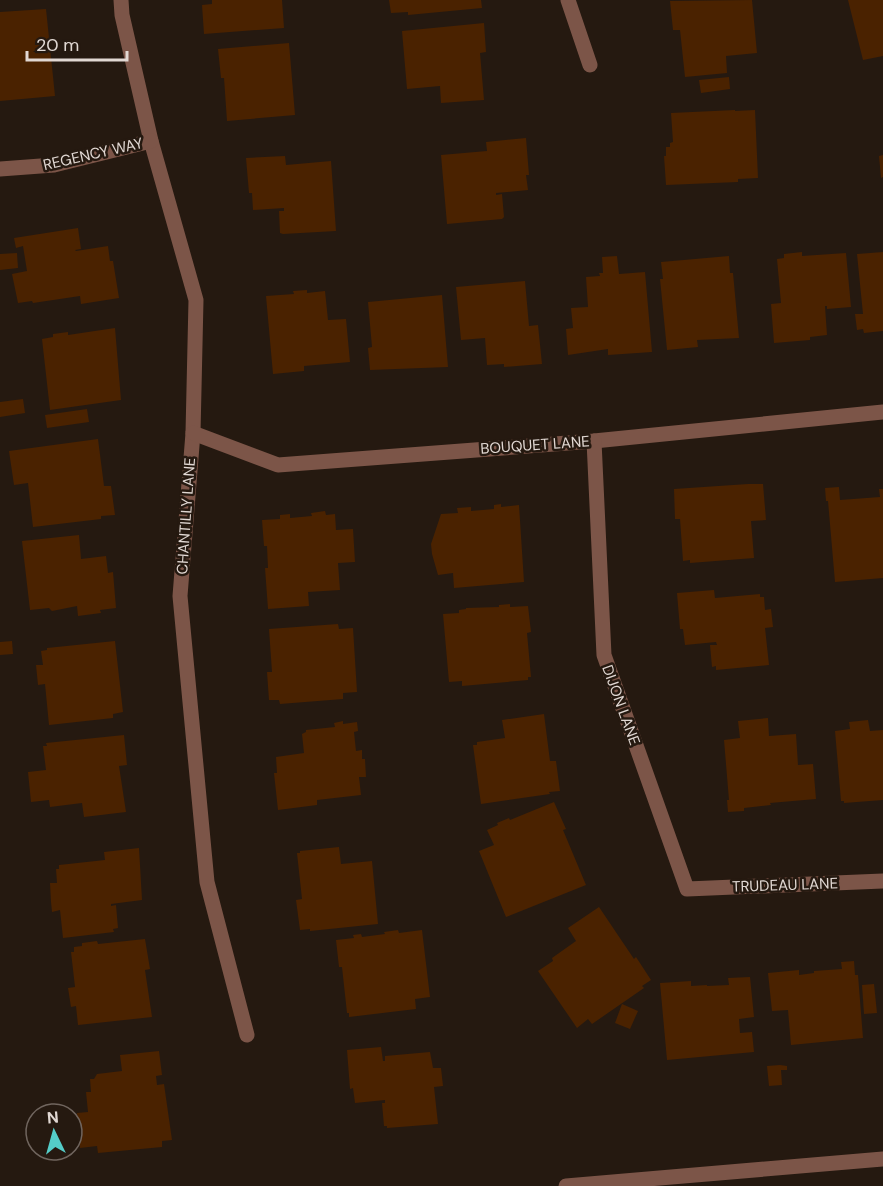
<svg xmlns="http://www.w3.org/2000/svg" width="883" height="1186" viewBox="0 0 883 1186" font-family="'DM Sans',sans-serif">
<rect width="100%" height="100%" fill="#251910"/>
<g fill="#4a2200">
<polygon points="212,0 282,0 284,28 204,34 202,5 212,4"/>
<polygon points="389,0 481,0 482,8 408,15 408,12 391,13"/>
<polygon points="752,0 757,53 726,56 727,73 685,77 680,30 673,30 670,1"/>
<polygon points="848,0 883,0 883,56 863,60"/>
<polygon points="46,9 55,96 0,101 0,12"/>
<polygon points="484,23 486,52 480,53 484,100 441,103 440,86 407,89 402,31"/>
<polygon points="289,43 295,115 227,121 224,78 221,78 218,49"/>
<polygon points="729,77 730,89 701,93 699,80"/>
<polygon points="735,110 735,111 755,110 758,178 738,179 738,182 666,185 664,156 666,156 666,147 670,147 670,143 673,142 671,113"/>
<polygon points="526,138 529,175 526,175 528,190 496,193 496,195 502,194 504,217 502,219 447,224 441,155 487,151 486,142"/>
<polygon points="883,155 883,177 881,178 879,156"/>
<polygon points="285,156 286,165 331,161 336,231 283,234 280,233 279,211 284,211 284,208 253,210 252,193 249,193 246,158"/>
<polygon points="78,228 81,249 75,250 76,251 108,246 110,261 113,261 119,298 81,304 80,296 33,303 32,301 18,303 12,274 27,271 23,246 16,248 14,238"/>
<polygon points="802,252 802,256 846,253 851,307 827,309 827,306 825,306 827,335 810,337 810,340 774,343 771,304 781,303 777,259 784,258 784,254"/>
<polygon points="883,252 883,331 864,333 863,329 857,330 855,314 863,314 857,254"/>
<polygon points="17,253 18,268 0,270 0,254"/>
<polygon points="617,256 619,274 645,272 652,352 608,355 608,349 568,355 566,329 573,328 571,308 588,307 586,277 600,276 599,273 603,273 602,257"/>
<polygon points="729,256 730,273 733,273 739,338 697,340 698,347 667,350 660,279 663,279 661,262"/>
<polygon points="525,281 529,326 538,325 542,364 504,367 504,364 487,365 485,338 461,340 456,287"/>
<polygon points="307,290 307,293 325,291 328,320 346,319 350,362 304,366 304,371 273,374 266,296 294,294 293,291"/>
<polygon points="442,295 448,367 370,370 368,348 372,347 368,302"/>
<polygon points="115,328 121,400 50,410 42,339 53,337 53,334 68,332 68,335"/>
<polygon points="23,399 25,413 0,417 0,402"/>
<polygon points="87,409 89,422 47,428 45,415"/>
<polygon points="98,439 104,486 111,486 115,515 101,516 101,519 33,527 28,483 14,485 9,451"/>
<polygon points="748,484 763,484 766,520 751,521 754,558 690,563 690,560 683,561 680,519 675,519 674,489"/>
<polygon points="839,487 840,500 880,497 879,489 883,489 883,578 835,582 828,501 826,501 825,488"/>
<polygon points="501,504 501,507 519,505 524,582 454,588 453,573 438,575 432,554 431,544 441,514 458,513 457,508 471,507 471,511 494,509 494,505"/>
<polygon points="325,511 326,515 335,514 336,530 353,529 355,562 338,563 340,590 308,592 309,606 268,609 265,568 268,568 267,546 264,546 262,520 280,519 280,515 290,514 290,518 312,516 311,513"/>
<polygon points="79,535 81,559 106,556 108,573 113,572 116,608 100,610 101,613 78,616 77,606 52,611 49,608 30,610 22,541"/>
<polygon points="714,590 715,598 760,594 760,597 764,597 765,610 771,609 773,627 765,628 769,665 716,670 716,666 712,667 710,645 717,645 716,642 685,645 683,629 680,629 677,593"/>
<polygon points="510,604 510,607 528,606 531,632 527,633 531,677 528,677 528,680 462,686 462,681 449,682 443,614 459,613 459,610 466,609 466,608 499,607 499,605"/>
<polygon points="338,624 339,629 353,628 357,692 343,693 343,699 280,704 279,700 269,700 267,672 272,672 269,629"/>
<polygon points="12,641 13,654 0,655 0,642"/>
<polygon points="115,641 123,712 113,714 113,718 49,725 45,684 38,685 36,665 43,665 41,651 47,650 47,648"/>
<polygon points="544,714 550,761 556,761 560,791 549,792 550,794 481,804 473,745 477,745 477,742 505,738 502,720"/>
<polygon points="768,718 769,736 796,734 798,765 813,764 816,799 770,803 771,805 744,808 744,811 728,812 727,800 729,800 724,740 740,738 738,721"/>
<polygon points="868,720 870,731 883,730 883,800 844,803 844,801 841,801 835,731 850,729 849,722"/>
<polygon points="343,721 343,724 357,722 358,731 354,732 356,751 362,750 362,759 365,759 366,777 359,777 361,795 317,800 317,805 278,810 274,773 277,773 276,757 304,753 302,734 306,732 306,730 335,727 334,723"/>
<polygon points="124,735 127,765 119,766 126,812 84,817 82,803 50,807 49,800 31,802 28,772 46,770 43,746 47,746 46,743"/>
<polygon points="554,802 566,829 563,830 586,885 506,917 479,851 494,845 487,830 498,825 497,823 509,818 510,820"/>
<polygon points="339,847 341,864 372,861 378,924 310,931 310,929 300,930 296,900 302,899 297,853 300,853 300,851"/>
<polygon points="139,848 142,900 111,904 111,906 116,905 118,928 113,929 114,932 63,938 60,910 52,912 51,902 50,883 57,883 56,869 59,869 59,865 105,860 104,852"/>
<polygon points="599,907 634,959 636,957 651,980 642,986 644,988 592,1024 588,1019 577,1028 538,971 553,961 552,958 576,941 568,928"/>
<polygon points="398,930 399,933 422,930 430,997 415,999 416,1009 349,1017 349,1013 347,1013 342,967 339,967 336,940 354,938 353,935 361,934 362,937 385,934 384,932"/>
<polygon points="145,939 150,969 145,970 152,1017 78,1025 76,1006 71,1007 68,988 75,987 71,952 74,952 74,947 82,946 82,943 97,941 98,944"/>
<polygon points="854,961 855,975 858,975 863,1038 791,1045 788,1010 772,1011 768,973 799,970 799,975 814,973 814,971 842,969 841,962"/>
<polygon points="750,977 754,1017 739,1019 740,1033 752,1032 754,1052 667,1060 660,983 691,981 691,986 707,985 707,986 729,985 728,978"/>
<polygon points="874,984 877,1013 864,1014 862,985"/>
<polygon points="622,1004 638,1011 630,1029 615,1023"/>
<polygon points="381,1047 383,1061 385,1061 385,1056 430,1052 433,1068 441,1068 443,1086 434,1087 438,1124 387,1128 387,1126 384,1126 382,1103 385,1103 385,1100 355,1103 353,1088 350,1089 347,1050"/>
<polygon points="159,1051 162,1075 156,1076 157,1085 164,1084 172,1140 162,1141 162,1147 98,1153 97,1146 80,1148 77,1113 88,1112 86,1092 91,1092 90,1079 94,1079 97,1074 122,1071 120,1055"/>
<polygon points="780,1065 787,1066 787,1070 781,1070 782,1085 769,1086 767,1066"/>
</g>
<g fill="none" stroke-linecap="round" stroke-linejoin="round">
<g stroke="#7c5548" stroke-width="15">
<polyline points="121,0 122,15 151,141 196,300 193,433 180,596 207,882 247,1035"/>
<polyline points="568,0 590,65"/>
<polyline points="0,169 54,165 151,141"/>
<polyline points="193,433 278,465 594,441 883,412"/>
<polyline points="594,441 604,655 687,889 883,881"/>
<polyline points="566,1186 883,1159"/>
</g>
</g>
<g text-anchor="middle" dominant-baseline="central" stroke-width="5" stroke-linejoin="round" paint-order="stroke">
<g font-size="15" fill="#e1d8d3" stroke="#251910">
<text transform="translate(93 154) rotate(-13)">REGENCY WAY</text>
<text transform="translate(535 445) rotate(-4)">BOUQUET LANE</text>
<text transform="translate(186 516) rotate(-86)">CHANTILLY LANE</text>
<text transform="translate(621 705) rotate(70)">DIJON LANE</text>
<text transform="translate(785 885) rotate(-2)">TRUDEAU LANE</text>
</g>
</g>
<g transform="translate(54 1132) rotate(355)"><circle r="28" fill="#251910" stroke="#70655e" stroke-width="1.5"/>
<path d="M0-4.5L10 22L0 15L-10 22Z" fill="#54cdc8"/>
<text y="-9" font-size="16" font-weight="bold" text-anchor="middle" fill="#e1d8d3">N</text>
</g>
<path d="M27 51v9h100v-9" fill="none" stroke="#e1d8d3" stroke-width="3"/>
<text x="36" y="51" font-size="18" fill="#e1d8d3" stroke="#251910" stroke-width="4.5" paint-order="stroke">20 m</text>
</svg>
